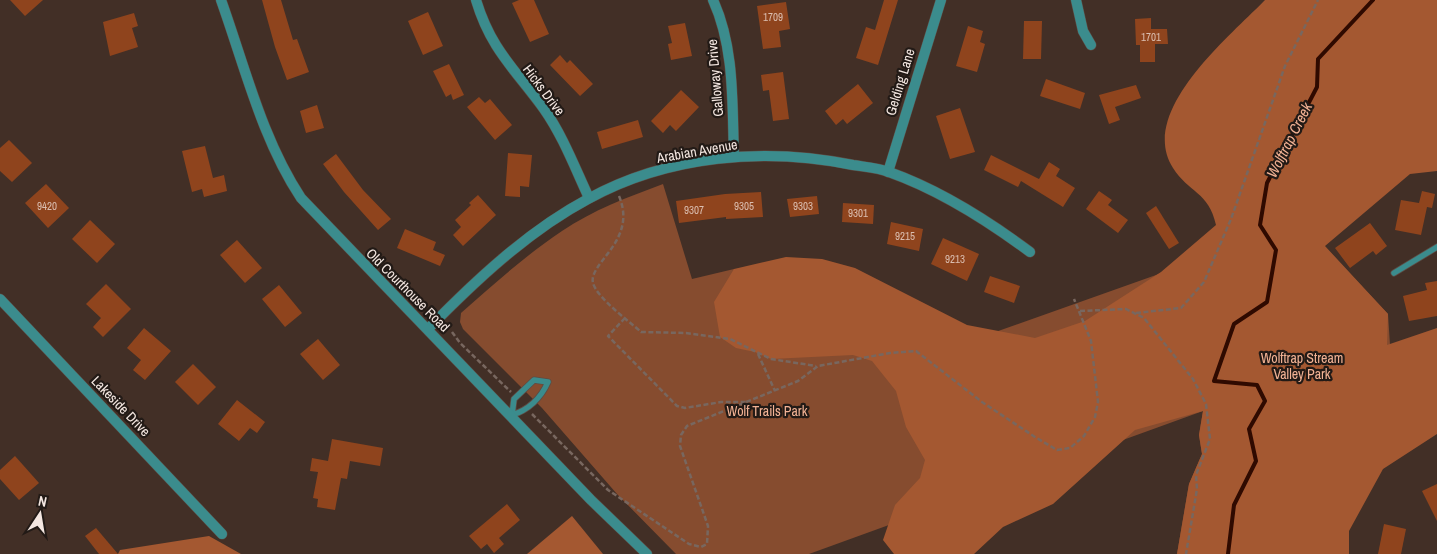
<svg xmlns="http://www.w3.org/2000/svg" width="1437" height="554" viewBox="0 0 1437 554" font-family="'Archivo Narrow',sans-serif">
<rect width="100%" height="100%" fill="#422f26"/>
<path fill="#864c2f" d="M663,184L692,279L734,269L953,347L1311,220L1324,246L1388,314L1390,345L1177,554L1189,484L1202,454L1199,435L1203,411L809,554H676L617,494L542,408L463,329L460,322L461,313C494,284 526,255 562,231C593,210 628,197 663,184Z"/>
<g fill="#a45831">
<path d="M1265,0H1437V171L1410,174L1325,246L1388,314L1387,345L1437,328V434L1383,469L1349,531V554H1177L1189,484L1202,454L1199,435L1203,411L1135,430L1053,504L1003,527L974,554H894L883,540L895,505L920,478L925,460L906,427L896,391L872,361L853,355L771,359L755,352L736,348L720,337L714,302L734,269L786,257L822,259L855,268L967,325L1035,338L1085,321L1161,272L1216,225C1209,192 1188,192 1173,168C1137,112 1229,37 1265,0Z"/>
<polygon points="572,516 603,554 527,554"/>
<polygon points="209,536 241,554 118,554 120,550"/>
</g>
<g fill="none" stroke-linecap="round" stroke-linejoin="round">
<polyline stroke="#2f0a00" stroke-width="4" points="1228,554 1234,505 1256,461 1249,429 1265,401 1257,385 1214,381 1234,324 1267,302 1276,250 1260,225 1267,183 1317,87 1318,59 1373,0"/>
</g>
<g fill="#8f441d">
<polygon points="10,0 43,0 25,16"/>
<polygon points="262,0 281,0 293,40 297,39 309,72 287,80 275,47"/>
<polygon points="519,0 534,0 549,34 530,42 512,3"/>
<polygon points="884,0 898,0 878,65 856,58 866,27 875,30"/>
<polygon points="786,2 790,29 779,31 781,47 763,49 757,6"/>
<polygon points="428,12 443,46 423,55 408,21"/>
<polygon points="134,13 138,26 132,28 138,47 110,56 103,22"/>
<polygon points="1151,18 1151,29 1167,29 1168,44 1155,44 1155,62 1140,62 1140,45 1136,45 1135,19"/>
<polygon points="1024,21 1042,21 1041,59 1023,59"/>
<polygon points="685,23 692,56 671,60 668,44 672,43 668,26"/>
<polygon points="968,26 983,31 980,42 985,44 977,72 956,66"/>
<polygon points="560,55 567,63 570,60 593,84 580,96 550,65"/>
<polygon points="449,64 464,95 453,100 451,94 446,97 433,71"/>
<polygon points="783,72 789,119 773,121 769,90 763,91 761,75"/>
<polygon points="1046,79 1085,93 1080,109 1040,96"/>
<polygon points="858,84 873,103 847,124 843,119 836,125 825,111"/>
<polygon points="1136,85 1141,98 1115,107 1120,120 1109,124 1099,95"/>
<polygon points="681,90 699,107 676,131 670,125 663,133 651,121"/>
<polygon points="479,97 485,103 490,99 512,125 495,140 467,107"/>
<polygon points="317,105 324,128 306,133 300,111"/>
<polygon points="960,108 975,152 950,159 936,116"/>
<polygon points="638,120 643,137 602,149 597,132"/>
<polygon points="9,140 32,163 12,182 0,171 0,148"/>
<polygon points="205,146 213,178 224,175 227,191 204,197 202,189 192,192 182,151"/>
<polygon points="508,153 532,155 529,187 520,186 520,197 505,196"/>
<polygon points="336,154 363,190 391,219 378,230 344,192 323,164"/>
<polygon points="991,155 1039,179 1049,162 1060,169 1056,176 1075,188 1063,207 1021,181 1018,187 984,170"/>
<polygon points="46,184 69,208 48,228 25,203"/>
<polygon points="1099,191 1112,200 1108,205 1128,220 1118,233 1086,209"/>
<polygon points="1422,191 1435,194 1432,208 1427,207 1421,235 1395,230 1401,200 1419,203"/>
<polygon points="761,192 763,217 726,219 726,217 679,223 676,201 725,194"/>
<polygon points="478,195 496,215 463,246 453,235 461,227 455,220 471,205 469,203"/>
<polygon points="817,196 819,214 790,217 787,199"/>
<polygon points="843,203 874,205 873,224 842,222"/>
<polygon points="1156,206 1179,243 1169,249 1146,213"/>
<polygon points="90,220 115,244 97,263 72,239"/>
<polygon points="891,222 923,229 919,251 887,244"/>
<polygon points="1370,223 1387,246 1376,255 1373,251 1350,268 1335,248"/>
<polygon points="405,229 436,242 433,250 445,255 440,266 397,248"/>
<polygon points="943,238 979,254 967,281 931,264"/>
<polygon points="237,240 262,268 245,283 220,255"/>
<polygon points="990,276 1020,286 1014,303 984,292"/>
<polygon points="1437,281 1437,316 1409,321 1403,296 1427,290 1425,283"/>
<polygon points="106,284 131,309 103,337 93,327 101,318 86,304"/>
<polygon points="279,285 302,313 285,327 262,299"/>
<polygon points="144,328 171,351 145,380 133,370 141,360 127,348"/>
<polygon points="318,339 340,365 323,380 300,354"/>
<polygon points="193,364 216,387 198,405 175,382"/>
<polygon points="237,400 265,422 257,433 250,428 239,441 218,424"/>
<polygon points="332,439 383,448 380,466 350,461 347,479 341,478 335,510 317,507 318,499 313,498 318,472 310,471 312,458 328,461"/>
<polygon points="15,456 39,483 19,500 0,479 0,470"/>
<polygon points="1437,484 1437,521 1422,491"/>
<polygon points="507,504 520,520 499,538 504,544 494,553 487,544 481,549 469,536"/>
<polygon points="1384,524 1406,529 1401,554 1378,554"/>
<polygon points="96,528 118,554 99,554 85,536"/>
</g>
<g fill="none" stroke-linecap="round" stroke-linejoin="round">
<g stroke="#5e4c44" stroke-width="7">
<g id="service">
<polyline points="1394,273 1437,247"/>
<path d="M534,380L548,382C541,398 528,410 512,415L514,399Z"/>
</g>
</g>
<g stroke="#5e4c44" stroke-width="11">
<g id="minor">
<path d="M476,0C491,50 515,69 544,109C563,136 575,168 589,198"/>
<path d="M713,0C735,48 732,104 734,156"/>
<polyline points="1076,0 1083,31 1091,45"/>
<polyline points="888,172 941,0"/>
<polyline points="0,299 222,534"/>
<path d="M428,329C475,281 528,231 588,199C668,155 765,147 853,165C865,167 878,168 889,172C940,190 987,220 1030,252"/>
</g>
</g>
<g stroke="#5e4c44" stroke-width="11">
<path id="tertiary" d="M221,0C245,67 262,139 301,198L591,500L647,554"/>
</g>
<g stroke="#78675f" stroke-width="2.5" stroke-dasharray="5 2.5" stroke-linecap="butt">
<path d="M619,196C638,241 588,263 593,283C597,298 629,321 641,332L686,333L730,339L771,359L816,366"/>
<polyline points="1080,311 1126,309 1144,318 1193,379 1206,404 1210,439 1196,475 1197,489 1186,554"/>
<polyline points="1136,313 1181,308 1204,282 1231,219 1285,66 1318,0"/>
<polyline points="625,318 608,336 677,406 685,408 721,402 746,402"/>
<polyline points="452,332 460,343 511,392"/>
<polyline points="758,354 775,391"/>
<polyline points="532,414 608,490 689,544 701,547 707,544 708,526 680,446 681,435 687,426 798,381 818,366 890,353 916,351 982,402 1035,437 1057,450 1070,448 1084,436 1095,417 1098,402 1091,341 1074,299"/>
</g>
<use href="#service" stroke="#3b8c8d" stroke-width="5.5"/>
<use href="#minor" stroke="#3b8c8d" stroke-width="10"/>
<use href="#tertiary" stroke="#3b8c8d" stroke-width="10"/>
</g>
<g text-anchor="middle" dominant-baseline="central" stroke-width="4.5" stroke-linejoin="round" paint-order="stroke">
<g font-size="11" fill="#dbbeb0">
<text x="773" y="17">1709</text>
<text x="1151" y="37">1701</text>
<text x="47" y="206">9420</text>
<text x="744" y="206">9305</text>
<text x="803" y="206">9303</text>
<text x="694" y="210">9307</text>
<text x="858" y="213">9301</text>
<text x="905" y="236">9215</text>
<text x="955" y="259">9213</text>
</g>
<g font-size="14" fill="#f4e7e1" stroke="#221a16">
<text transform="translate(715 78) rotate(-95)">Galloway Drive</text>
<text transform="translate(900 82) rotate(-73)">Gelding Lane</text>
<text transform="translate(544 90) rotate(53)">Hicks Drive</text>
<text transform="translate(697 151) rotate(-10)">Arabian Avenue</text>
<text transform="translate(408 290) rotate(45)">Old Courthouse Road</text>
<text transform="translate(121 406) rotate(46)">Lakeside Drive</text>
</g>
<g font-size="14" fill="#f3b395" stroke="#221a16">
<text x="1302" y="358">Wolftrap Stream<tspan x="1302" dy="16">Valley Park</tspan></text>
<text x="767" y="411">Wolf Trails Park</text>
</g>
<g font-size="15" font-style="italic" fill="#f3b294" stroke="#221a16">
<text transform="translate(1289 140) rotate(-63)">Wolftrap Creek</text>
</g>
</g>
<g transform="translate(40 514) rotate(12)" stroke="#221a16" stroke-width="4" paint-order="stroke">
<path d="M0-4L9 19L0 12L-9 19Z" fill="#f4e7e1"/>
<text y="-8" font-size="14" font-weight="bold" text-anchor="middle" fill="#f4e7e1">N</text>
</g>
</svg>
